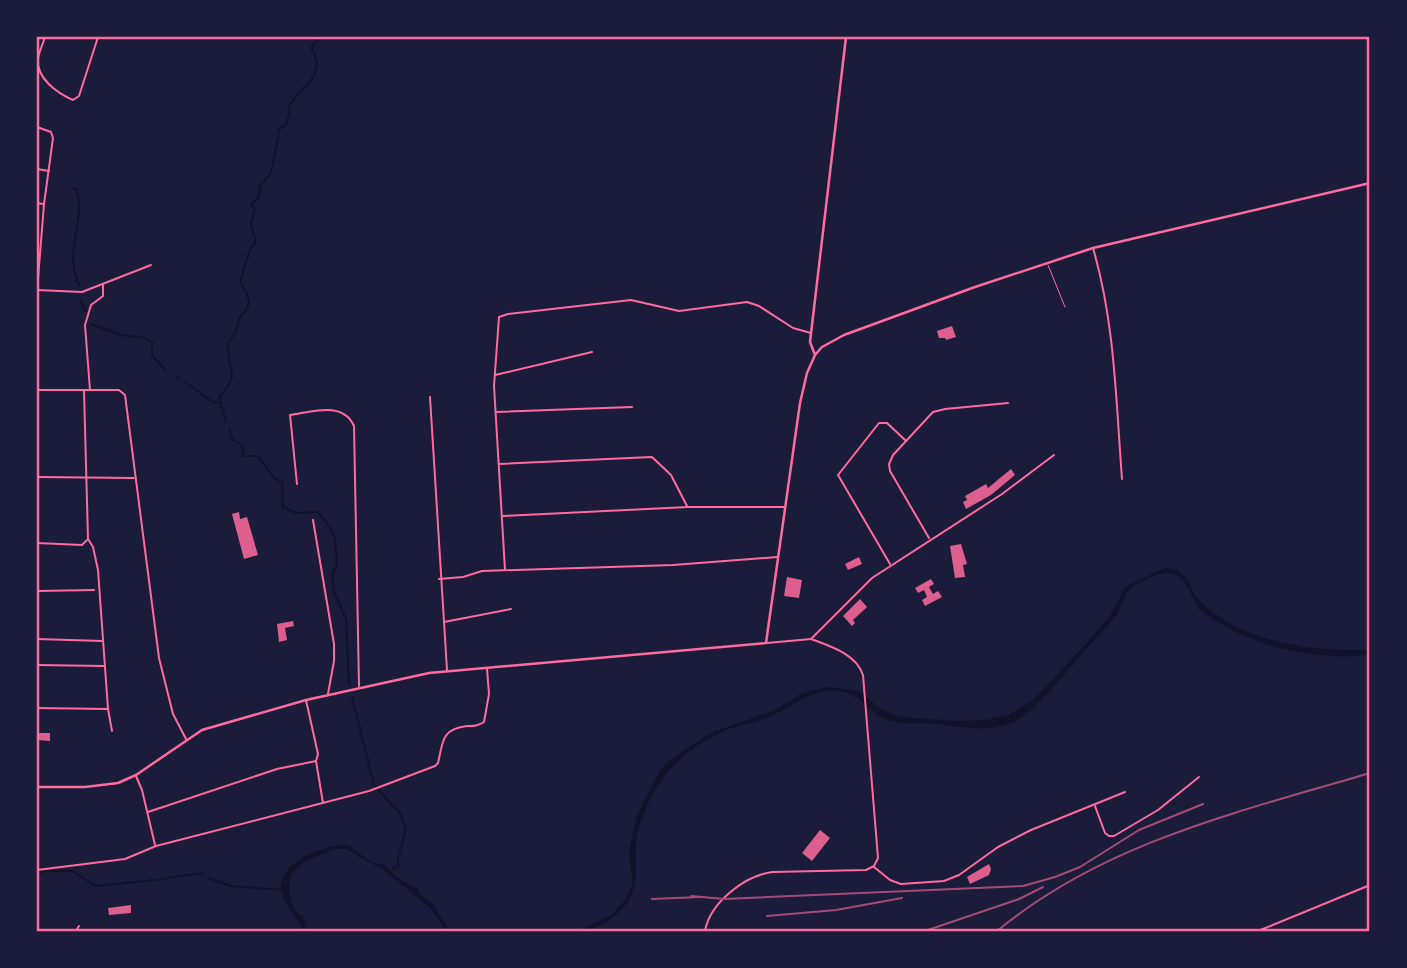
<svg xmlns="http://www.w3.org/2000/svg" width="1407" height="968" viewBox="0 0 1407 968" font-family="'Work Sans',sans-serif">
<rect width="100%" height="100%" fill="#1b1b3a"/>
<g fill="#12122b">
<path d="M1164,568C1189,568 1187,588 1201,602C1208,610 1218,616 1227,622C1271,646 1321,651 1370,650V655C1315,661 1250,647 1204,613C1189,602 1189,572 1167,573C1156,573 1137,583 1129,590C1122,598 1121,610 1114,618C1106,629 1095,639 1086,649C1067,670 1037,712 1011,723C985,734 954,725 927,723C913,722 899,725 885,719C865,710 863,693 836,691C809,689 787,711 763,720C751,724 739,725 727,730C684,748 658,775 642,818C625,860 654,892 607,921C597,927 589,931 578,931L611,915L626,899L633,885L629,852L636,818L660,770L673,758L692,745L713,732L775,710L803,693L828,687L859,691L881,709L900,717L959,721L986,720L1010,714L1031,701L1044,689L1094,635L1111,614L1125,587Z"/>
<path d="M348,845L373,863L384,865L402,881L418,889V893L431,902L450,931H446L430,908L407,889L383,870L346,849H335L304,862L290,875C288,890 289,910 303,916L307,931H302C299,916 286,910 282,894C273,864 324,844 348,845Z"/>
</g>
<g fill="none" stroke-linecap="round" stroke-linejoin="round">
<g stroke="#12122b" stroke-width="2">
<path d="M278,133L280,127L285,126L290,112L288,107C291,104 292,101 295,98C308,83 326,71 311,48L321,37"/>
<path d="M73,188L77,190C86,219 63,254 79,285"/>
<polyline points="80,300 85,311"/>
<polyline points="91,324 121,335 144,338 153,343"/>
<polyline points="152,345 152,356 166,370"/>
<polyline points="175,376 180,379"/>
<polyline points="185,382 213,402 219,403"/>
<path d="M226,421L219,398L230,383L232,375L227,344L235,334L240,316C255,306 248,294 240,282L250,249L256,242L251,224L255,209L251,205L259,197L260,186L271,173L278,138"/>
<path d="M229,429L233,440L243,446V456H258L274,478L282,482L283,508H287C295,517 307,511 318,512L330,527L335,538L337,565L332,574L334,592L346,619L349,684"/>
<polyline points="352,697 374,785 400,813 406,829 398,860 398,866 392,869"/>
<polyline points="47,871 72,871 96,886 156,880 200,873 203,875"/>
<polyline points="37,872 44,871"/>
<polyline points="208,878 231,886 282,890"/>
</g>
</g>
<g fill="#dd5f8e">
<polygon points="952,326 956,337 946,340 945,338 939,338 937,331"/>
<polygon points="1011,469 1015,475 991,495 966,509 963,502 967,500 965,496 986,484 988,488"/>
<polygon points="239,512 240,519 247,517 258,555 244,559 232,514"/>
<polygon points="961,544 967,564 963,565 965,577 955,578 950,546"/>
<polygon points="859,557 862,564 848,570 845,564"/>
<polygon points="787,577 802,580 799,598 784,596"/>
<polygon points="931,579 934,584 929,587 933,594 938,591 942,597 925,606 922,600 927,597 924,590 918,593 915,588"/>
<polygon points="860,599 867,607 853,620 855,623 852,626 843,616"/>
<polygon points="293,621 294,626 285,628 287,640 279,642 277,624"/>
<polygon points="37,733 50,733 50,741 37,740"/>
<polygon points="820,830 830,838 812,861 802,853"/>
<polygon points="989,864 991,869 989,875 970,884 967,877"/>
<polygon points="131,905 131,913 109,915 108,908"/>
</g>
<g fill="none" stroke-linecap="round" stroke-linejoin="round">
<polyline stroke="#ff6b9d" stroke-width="1" points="1048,265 1065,307"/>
<g stroke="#ff6b9d" stroke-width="2">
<path d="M45,37C43,44 39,51 38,59C36,78 57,93 73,100L79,96L98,37"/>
<polyline points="37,127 51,132 53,138 44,204 38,279"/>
<polyline points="37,169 49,171"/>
<polyline points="37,203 43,204"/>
<path d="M1093,248C1115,323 1116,402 1122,479"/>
<polyline points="37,290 82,292 151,265"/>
<polyline points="37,317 38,290"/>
<polyline points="495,375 592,352"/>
<polyline points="37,390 119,390 125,395 159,658 173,714 186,739"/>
<polyline points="90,390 85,325 91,305 103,296 103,284"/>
<polyline points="84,391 88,539 93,547 98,570 108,709 112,731"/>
<polyline points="430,397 447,670"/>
<polyline points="497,412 632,407"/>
<polyline points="499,464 652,457 671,475 687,506"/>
<polyline points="37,477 134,478"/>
<path d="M297,484L290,415C312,412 343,401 354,426L359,686"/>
<polyline points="503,516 688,507 784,507"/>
<polyline points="313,520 334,644 334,661 328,694"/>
<polyline points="929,538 890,471 889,464 893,455 933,412 945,409 1008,403"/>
<polyline points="37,543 82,545 87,540"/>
<polyline points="890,564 838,475 879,423 887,423 905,440"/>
<polyline points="505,570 494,386 499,317 508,314 631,300 679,311 747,302 759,306 793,328 811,333"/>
<polyline points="439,579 463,577 482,571 673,565 777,557"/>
<polyline points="37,591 94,590"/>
<polyline points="444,622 511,609"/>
<polyline points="37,639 102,641"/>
<polyline points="767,643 811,639 872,578 1002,494 1054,455"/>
<polyline points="37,665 104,666"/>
<polyline points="306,700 318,754 316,761 323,803"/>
<polyline points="37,708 107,709"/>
<polyline points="136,776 142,790 155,845"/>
<polyline points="1095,806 1105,833 1109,836 1114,836 1158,810 1199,777"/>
<polyline points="148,812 277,769 316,761"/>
<polyline points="874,867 890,880 901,884 944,881 959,875 998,847 1031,830 1125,792"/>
<path d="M37,870L125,859L156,846L369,791L435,766L438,763C443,742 441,729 467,726C474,726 478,726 484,722L489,694L487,669"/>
<polyline points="76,931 79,926"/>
<path d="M705,931C710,903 744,876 772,872L866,870L874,866L878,858L863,675C856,654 830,646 811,639"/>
<polyline points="1258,931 1370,885"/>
</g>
<polyline stroke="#ff6b9d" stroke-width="2.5" points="37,787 85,787 118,783 136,775 202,730 306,700 429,673 766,643 800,403 807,373 815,355"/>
<polyline stroke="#ff6b9d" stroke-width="2.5" points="846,37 810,342 815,355 822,347 844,335 975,287 1093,248 1370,183"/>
<g stroke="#a44b75" stroke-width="2">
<polyline points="691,896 724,899 1023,886 1055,877 1080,867 1139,830 1203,804"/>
<polyline points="652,899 700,897"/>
<polyline points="767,916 836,910 902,898"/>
<polyline points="925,931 1019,899 1043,887"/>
<path d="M997,931C1105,842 1239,812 1370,773"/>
</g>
</g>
<rect width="1407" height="968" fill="none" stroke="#1b1b3a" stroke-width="77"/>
<rect x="38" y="38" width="1330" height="892" fill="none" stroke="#ff6b9d" stroke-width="2.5"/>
</svg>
